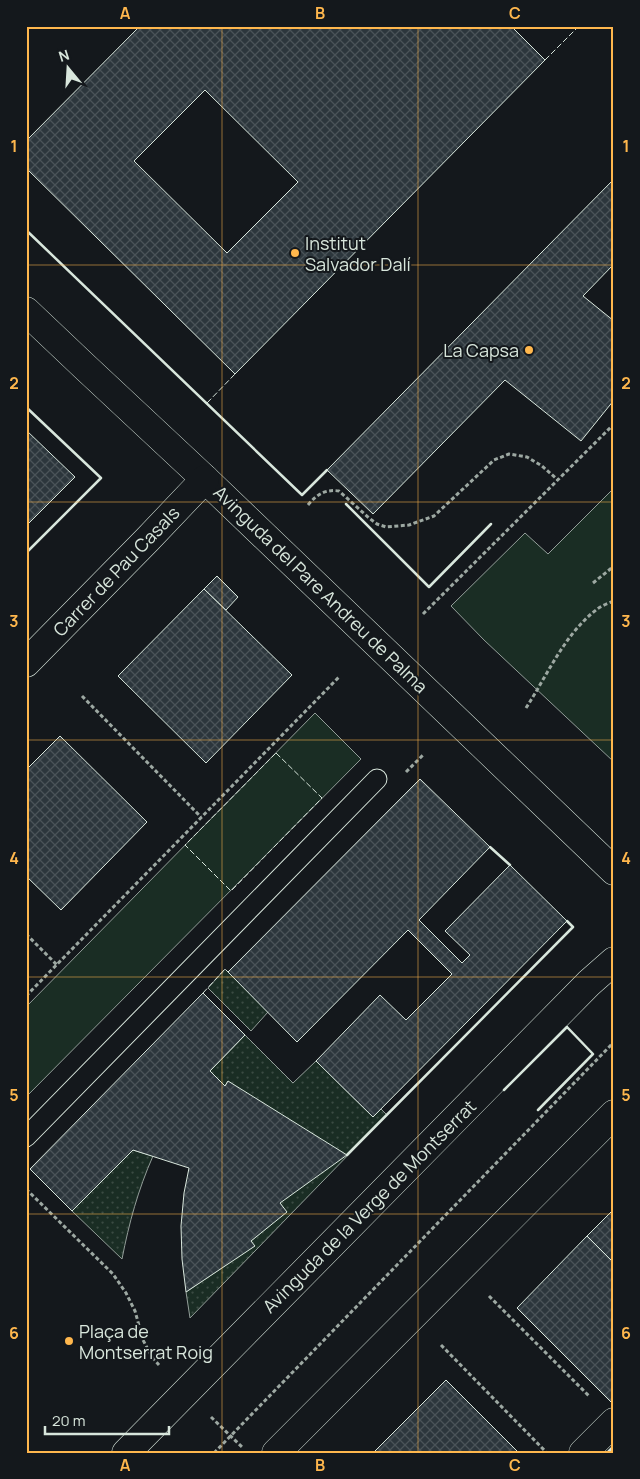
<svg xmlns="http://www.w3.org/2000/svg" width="640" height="1479" viewBox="0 0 640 1479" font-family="Manrope,sans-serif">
<defs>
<pattern id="grass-dots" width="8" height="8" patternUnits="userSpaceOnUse" patternTransform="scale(1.25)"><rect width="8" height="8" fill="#1a2d24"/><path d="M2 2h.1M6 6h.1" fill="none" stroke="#3b4b43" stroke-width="1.8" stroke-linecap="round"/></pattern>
<pattern id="building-cross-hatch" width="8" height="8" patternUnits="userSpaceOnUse" patternTransform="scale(1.25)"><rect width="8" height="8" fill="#2c363c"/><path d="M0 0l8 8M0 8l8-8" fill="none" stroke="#4a5358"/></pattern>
</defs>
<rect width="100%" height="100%" fill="#14181c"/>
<g fill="url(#grass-dots)" stroke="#939e99">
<polygon points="225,969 268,1012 251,1031 208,988"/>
<polygon points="245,1035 293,1083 316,1061 373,1117 381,1109 387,1115 190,1318 186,1292 254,1246 251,1241 286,1212 280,1203 228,1081 225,1086 210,1071"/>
<path d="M133,1150L153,1156C138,1190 129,1223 122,1259L72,1211Z"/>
</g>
<g fill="#1a2d24" stroke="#939e99">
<polygon points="614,488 614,762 484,640 451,606 525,533 548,554"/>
<polygon points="315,713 361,759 26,1097 26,1007"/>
</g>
<g fill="url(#building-cross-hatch)" stroke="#d8e6dc" fill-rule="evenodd">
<path d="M140,26H511L545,60L235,374L26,168V141ZM205,90L298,182L227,253L134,161Z"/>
<polygon points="614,179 614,264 583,296 614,321 614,400 581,441 505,380 373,514 327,470"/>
<polygon points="26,430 75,477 26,526"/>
<polygon points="217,576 238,597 226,610 204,589"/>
<polygon points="204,589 292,675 206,763 118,676"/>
<polygon points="60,736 147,822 61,910 26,876 26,770"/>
<polygon points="420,779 490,847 419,920 462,963 470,955 445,931 510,865 567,921 373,1117 316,1061 380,995 406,1020 452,974 408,930 297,1042 228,972"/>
<polygon points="203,993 245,1035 210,1071 225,1086 228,1081 347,1155 280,1203 287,1212 251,1241 255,1246 186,1292 182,1259 181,1226 184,1193 189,1168 133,1150 72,1211 30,1169"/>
<polygon points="614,1209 614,1263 587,1236"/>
<polygon points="587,1236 614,1263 613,1404 517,1308"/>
<polygon points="446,1380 519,1453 373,1453"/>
</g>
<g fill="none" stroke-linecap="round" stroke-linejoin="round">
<g stroke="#d8e6dc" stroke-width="21">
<polyline id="lane" points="26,1137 377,779"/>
</g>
<g stroke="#d8e6dc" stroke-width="29">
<g id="street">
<polyline points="26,311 84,366 205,479 614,871"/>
<polyline points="26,663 147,540 205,479"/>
<polyline points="583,1453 614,1422"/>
</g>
</g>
<g stroke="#d8e6dc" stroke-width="29">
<g id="secondary">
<polyline points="126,1453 589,983 614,961"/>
<polyline points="276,1453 614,1114"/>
</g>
</g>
<g stroke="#9da8a2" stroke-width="3" stroke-dasharray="4 2.5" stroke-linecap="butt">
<path d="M308,505C317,494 326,489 339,491L369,518L377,524L386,527L409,525L434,516L494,460L509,454L527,457L542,466L558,480"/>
<polyline points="593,583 614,566"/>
<polyline points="423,614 614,424"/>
<polyline points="82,696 201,817"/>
<path d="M526,708C548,674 564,635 596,610C601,606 608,603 614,601"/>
<polyline points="406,772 423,755"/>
<polyline points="26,934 57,965"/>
<polyline points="26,996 340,676"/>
<polyline points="26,1189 113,1274 126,1293 135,1311 143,1340 152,1357 159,1365"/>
<polyline points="489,1296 590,1397"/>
<polyline points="441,1345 547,1453"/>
<polyline points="211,1417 242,1447"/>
<polyline points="214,1453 614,1042"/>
</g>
<use href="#lane" stroke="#14181c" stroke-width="19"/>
<use href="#street" stroke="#14181c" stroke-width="28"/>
<use href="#secondary" stroke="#14181c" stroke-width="28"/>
<g stroke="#d8e6dc" stroke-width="1" stroke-dasharray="6 2.5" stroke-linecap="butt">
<polyline points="545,60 579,26"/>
<polyline points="207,403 235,374"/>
<polygon points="276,753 322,798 231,891 185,845"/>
<polyline points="203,993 225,969 228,972"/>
</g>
<g stroke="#d8e6dc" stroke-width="2.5">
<polyline points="26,230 302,495 327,470"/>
<polyline points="26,407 101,478 26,553"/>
<polyline points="346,504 429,587 491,524"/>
<polyline points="490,847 510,865"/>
<polyline points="504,1090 567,1027 593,1054 538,1110"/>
<polyline points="347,1155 573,927 567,921"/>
<polyline points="607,1453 614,1446"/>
</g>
</g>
<path fill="none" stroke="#ffb74d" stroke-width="1" stroke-opacity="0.55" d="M222,26V1453M418,26V1453M26,265H614M26,502H614M26,740H614M26,977H614M26,1214H614"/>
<g fill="#ffb74d" stroke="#14181c" stroke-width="2">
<circle cx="295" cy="253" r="5"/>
<circle cx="529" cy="350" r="5"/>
<circle cx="69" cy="1341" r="5"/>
</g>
<g text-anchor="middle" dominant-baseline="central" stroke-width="4" stroke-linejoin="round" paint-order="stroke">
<g font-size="18" fill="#d8e6dc" stroke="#14181c" text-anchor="start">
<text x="305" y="243">Institut<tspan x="305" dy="21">Salvador Dalí</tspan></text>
<text x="519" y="350" text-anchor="end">La Capsa</text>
<text x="79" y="1331">Plaça de<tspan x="79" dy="21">Montserrat Roig</tspan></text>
</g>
<g font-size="18" fill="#d8e6dc" stroke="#14181c">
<text transform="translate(116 571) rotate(-46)">Carrer de Pau Casals</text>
<text transform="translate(321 589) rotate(44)">Avinguda del Pare Andreu de Palma</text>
<text transform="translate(369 1206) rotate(-45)">Avinguda de la Verge de Montserrat</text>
</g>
</g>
<rect width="640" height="1479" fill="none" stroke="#14181c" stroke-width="55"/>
<g transform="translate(68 68) rotate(342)" stroke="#14181c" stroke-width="4" paint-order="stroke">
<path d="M0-4L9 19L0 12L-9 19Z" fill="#d8e6dc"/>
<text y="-8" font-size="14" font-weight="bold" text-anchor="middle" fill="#d8e6dc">N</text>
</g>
<path d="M45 1426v8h124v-8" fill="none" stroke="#d8e6dc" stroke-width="2.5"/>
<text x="52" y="1426" font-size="15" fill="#d8e6dc" stroke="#14181c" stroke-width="4" paint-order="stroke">20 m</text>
<rect x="28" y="28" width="584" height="1424" fill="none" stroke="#ffb74d" stroke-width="2"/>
<g font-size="16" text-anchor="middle" font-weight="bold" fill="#ffb74d">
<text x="125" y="19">A</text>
<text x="320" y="19">B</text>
<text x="515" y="19">C</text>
<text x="14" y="152">1</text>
<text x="626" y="152">1</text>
<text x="14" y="389">2</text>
<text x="626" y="389">2</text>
<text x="14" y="627">3</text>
<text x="626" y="627">3</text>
<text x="14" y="864">4</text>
<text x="626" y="864">4</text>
<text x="14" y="1101">5</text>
<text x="626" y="1101">5</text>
<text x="14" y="1339">6</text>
<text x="626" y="1339">6</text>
<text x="125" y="1471">A</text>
<text x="320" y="1471">B</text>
<text x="515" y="1471">C</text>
</g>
</svg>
